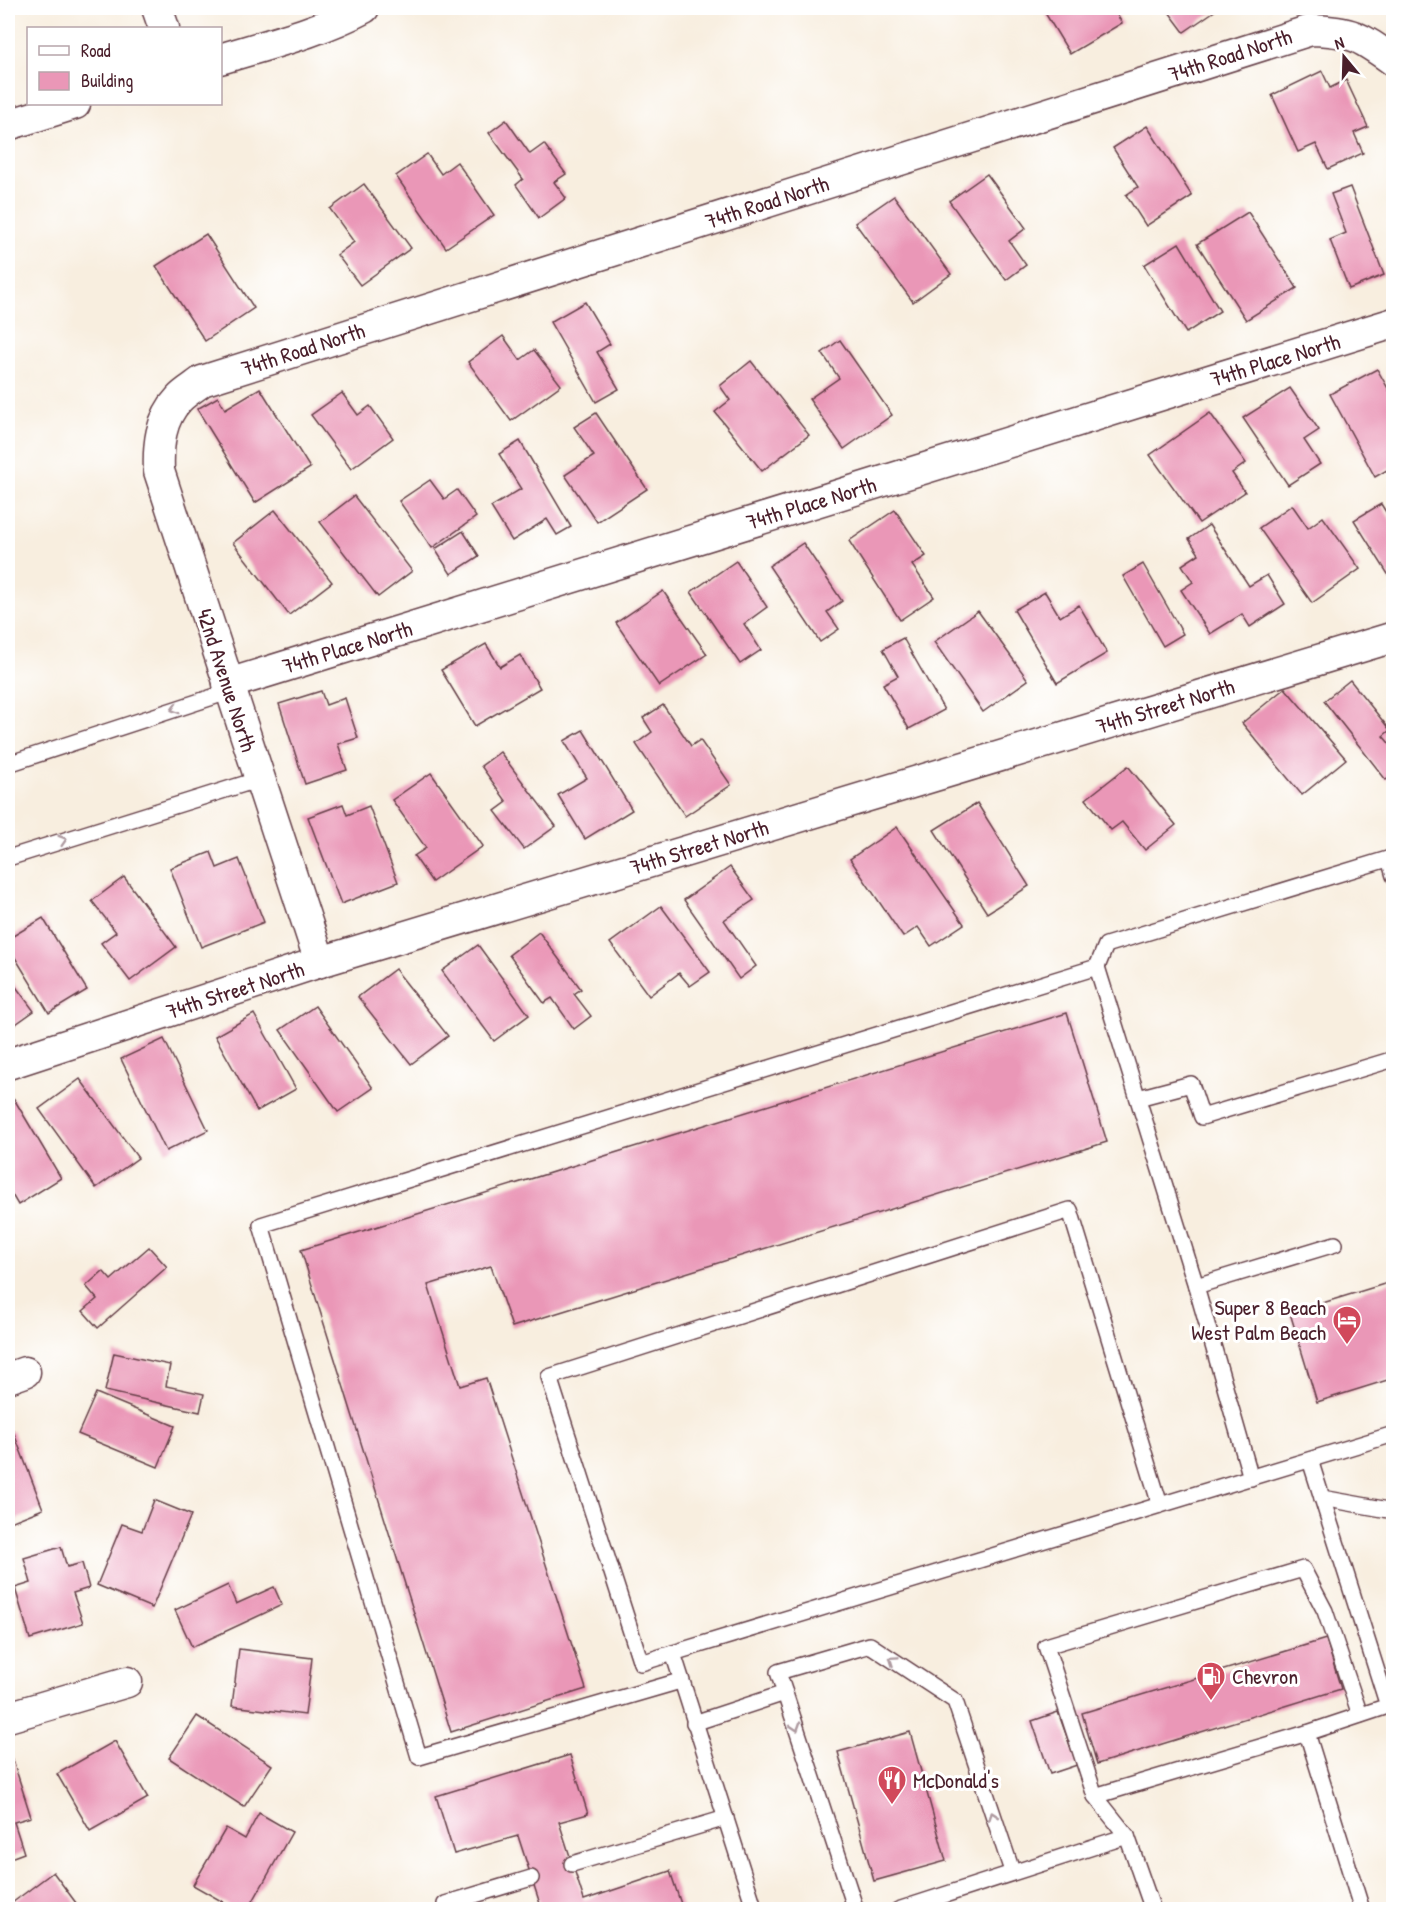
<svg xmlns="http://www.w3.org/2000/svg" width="1401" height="1917" viewBox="0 0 1401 1917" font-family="'Patrick Hand',sans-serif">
<rect width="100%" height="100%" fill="#fff"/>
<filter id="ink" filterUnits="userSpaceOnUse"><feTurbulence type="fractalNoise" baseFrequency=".0167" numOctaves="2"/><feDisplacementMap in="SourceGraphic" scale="12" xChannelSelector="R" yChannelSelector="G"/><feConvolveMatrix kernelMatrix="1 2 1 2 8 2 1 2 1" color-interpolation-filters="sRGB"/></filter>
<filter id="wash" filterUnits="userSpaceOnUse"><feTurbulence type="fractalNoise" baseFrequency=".008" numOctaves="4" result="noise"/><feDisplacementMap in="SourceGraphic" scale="24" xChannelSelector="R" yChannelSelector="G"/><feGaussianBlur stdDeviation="1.35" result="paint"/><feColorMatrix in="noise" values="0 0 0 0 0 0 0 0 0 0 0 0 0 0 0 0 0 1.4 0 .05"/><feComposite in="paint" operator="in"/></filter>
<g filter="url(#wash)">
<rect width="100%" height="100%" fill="#f8eedf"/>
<g id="blocks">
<g fill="#ea97b7">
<polygon points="1042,8 1113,8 1122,23 1070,54"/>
<polygon points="1166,8 1214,8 1216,10 1184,32"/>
<polygon points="1322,71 1330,88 1346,80 1368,127 1354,133 1363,153 1328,169 1316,144 1298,152 1272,95"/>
<polygon points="506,120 530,154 544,144 566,174 554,182 566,198 539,218 516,185 523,179 489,133"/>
<polygon points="1147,126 1192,196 1146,226 1126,195 1138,187 1113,148"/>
<polygon points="427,154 441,174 457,162 494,215 446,248 396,176"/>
<polygon points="987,174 1026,228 1009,241 1026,265 1006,280 949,201"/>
<polygon points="364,184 411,248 360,285 337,255 354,242 330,209"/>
<polygon points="1350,187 1384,275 1349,289 1330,240 1346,233 1331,194"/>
<polygon points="894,196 951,274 913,302 855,223"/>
<polygon points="1248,212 1297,288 1246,320 1197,244"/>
<polygon points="206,234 254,308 205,341 156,266"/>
<polygon points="1179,243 1220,311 1186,333 1144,265"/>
<polygon points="585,302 610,344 597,352 619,389 596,402 550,322"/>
<polygon points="503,336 520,360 534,350 561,385 511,421 468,362"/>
<polygon points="840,340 892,415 844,449 809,399 839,378 822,353"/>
<polygon points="751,361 809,435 762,471 715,412 730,400 720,386"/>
<polygon points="1377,369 1394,399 1394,466 1375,477 1330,394"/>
<polygon points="260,388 310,468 255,503 197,409 218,397 225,409"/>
<polygon points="1290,388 1319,430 1304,440 1320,464 1288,485 1243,418"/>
<polygon points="342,393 358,415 370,406 393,438 351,469 311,415"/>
<polygon points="596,413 647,489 597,522 565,475 594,456 574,427"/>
<polygon points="1210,413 1246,463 1232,473 1245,492 1199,523 1150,455"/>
<polygon points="520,441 571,527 557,535 547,519 512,541 491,507 521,489 499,454"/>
<polygon points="430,480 444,499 457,490 476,517 432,548 399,501"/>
<polygon points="354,496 412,571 378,597 320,522"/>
<polygon points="1381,504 1394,525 1394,577 1391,579 1354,520"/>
<polygon points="1292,505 1308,528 1323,517 1360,569 1312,603 1259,528"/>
<polygon points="275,510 332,582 289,615 233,543"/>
<polygon points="895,510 926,556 912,565 934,597 900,620 849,541"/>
<polygon points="1209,525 1249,586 1267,575 1285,604 1250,627 1242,614 1210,634 1181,590 1193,582 1182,565 1199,554 1189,539"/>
<polygon points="463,531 479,556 451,574 435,549"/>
<polygon points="803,543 842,601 827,612 839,629 820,642 769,566"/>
<polygon points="736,561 767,607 744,624 761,650 740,664 691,592"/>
<polygon points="1143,564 1183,634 1163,646 1123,576"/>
<polygon points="663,591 707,654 659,686 616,623"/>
<polygon points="1045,592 1060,617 1079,605 1107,653 1057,683 1014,610"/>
<polygon points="978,611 1028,680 983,712 934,642"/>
<polygon points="903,638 944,710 909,729 883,684 898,676 883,649"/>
<polygon points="486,644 500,667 520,655 540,688 475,726 441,670"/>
<polygon points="1350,680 1390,730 1383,736 1394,749 1394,774 1386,780 1324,701"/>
<polygon points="1285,688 1346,759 1302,795 1242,723"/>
<polygon points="321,691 326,705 345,698 358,738 338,744 347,770 305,784 279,704"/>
<polygon points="663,705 691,746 700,740 731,785 685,816 636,744 652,732 643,718"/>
<polygon points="583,730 632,810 585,839 558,795 587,778 564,741"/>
<polygon points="500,752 556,826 524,849 495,811 507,802 481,766"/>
<polygon points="1128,766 1176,825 1145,850 1122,822 1111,830 1086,799"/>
<polygon points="431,773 483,846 432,882 414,856 426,848 392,800"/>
<polygon points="977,803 1029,886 987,913 934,830"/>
<polygon points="343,804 347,815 369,806 398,882 341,904 308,817"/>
<polygon points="897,827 964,924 931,946 918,927 903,937 850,859"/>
<polygon points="211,852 217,868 239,859 264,922 201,947 170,868"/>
<polygon points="730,867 754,900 724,920 756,966 739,979 684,900"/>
<polygon points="124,877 176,947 130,981 101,943 116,932 92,901"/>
<polygon points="661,906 710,972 690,986 679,973 649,996 610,943"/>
<polygon points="43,918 87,990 49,1013 8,946 8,939"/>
<polygon points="539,932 581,989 574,994 591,1016 574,1029 552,998 544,1003 509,955"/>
<polygon points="478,945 529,1015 494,1041 442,971"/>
<polygon points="395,969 448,1036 411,1064 358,997"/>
<polygon points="8,976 34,1011 13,1026 8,1019"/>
<polygon points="315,1006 373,1088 338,1112 280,1030"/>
<polygon points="1067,1013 1107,1142 512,1327 491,1266 428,1285 460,1386 486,1378 586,1689 451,1732 301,1250"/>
<polygon points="254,1014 296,1089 257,1111 215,1036"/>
<polygon points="164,1039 208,1130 166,1151 121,1059"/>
<polygon points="80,1079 138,1158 96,1188 39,1109"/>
<polygon points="14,1099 61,1178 18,1205 8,1188 8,1103"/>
<polygon points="149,1247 167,1267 98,1328 83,1311 97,1299 86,1286 103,1271 111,1280"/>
<polygon points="1394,1281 1394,1378 1317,1402 1290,1313"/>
<polygon points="114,1353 170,1365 166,1386 204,1394 200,1412 105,1391"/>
<polygon points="96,1393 175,1426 158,1467 78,1434"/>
<polygon points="13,1431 43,1509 8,1523 8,1433"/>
<polygon points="154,1500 191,1515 152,1608 97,1585 122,1524 142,1531"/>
<polygon points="61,1547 67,1567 82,1563 89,1588 73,1593 83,1623 30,1639 15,1588 31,1583 24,1558"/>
<polygon points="228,1585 236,1604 274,1587 282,1605 192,1647 175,1610"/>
<polygon points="1326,1639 1341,1689 1097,1764 1082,1713"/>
<polygon points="239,1649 312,1658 305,1715 232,1706"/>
<polygon points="1058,1712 1077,1765 1050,1774 1032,1721"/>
<polygon points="197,1716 272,1765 244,1807 169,1758"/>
<polygon points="910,1732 946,1861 874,1881 838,1752"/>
<polygon points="115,1741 148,1798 90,1831 57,1774"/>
<polygon points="570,1755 588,1814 559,1822 584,1900 670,1871 683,1910 542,1910 518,1836 454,1854 436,1796"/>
<polygon points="12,1757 31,1817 14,1822 24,1853 8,1859 8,1759"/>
<polygon points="259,1813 292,1832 248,1910 237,1910 193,1885 226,1828 245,1839"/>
<polygon points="53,1872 76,1903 68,1910 8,1910 8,1906"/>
</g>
</g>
</g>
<g filter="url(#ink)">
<use href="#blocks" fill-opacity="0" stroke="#643e46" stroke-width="1.5"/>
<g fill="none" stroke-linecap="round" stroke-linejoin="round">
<g stroke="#643e46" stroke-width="18">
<g id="lane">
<polyline points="8,764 231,691"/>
<polyline points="8,858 260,779"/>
<polyline points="1389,859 1394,876"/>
<polyline points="1138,1098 1191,1084 1202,1117 1394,1059"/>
<polyline points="1196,1286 1097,967 1106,945 1394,857"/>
<polyline points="1251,1478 1196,1286 1335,1244"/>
<polyline points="1322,1498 1394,1511"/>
<polyline points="673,1653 641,1663 549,1377 1070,1210 1160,1505"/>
<polyline points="680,1681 419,1757 261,1225 1097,967"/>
<polyline points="694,1723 785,1693"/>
<polyline points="1307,1733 1362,1910"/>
<polyline points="1095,1796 1307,1733 1388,1706 1310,1460"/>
<polyline points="572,1864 726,1818"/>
<polyline points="447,1910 445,1904 531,1878"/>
<polyline points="755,1910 673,1653 1394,1434"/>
<polyline points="856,1910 778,1672 870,1645 955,1701 1012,1871"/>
<polyline points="898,1910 1127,1836"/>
<polyline points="1153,1910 1127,1836 1095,1796 1046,1646 1303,1569 1325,1611 1360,1715"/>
</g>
</g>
<g stroke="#643e46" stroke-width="33">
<g id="street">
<polyline points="157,8 164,28"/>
<path d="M220,59C269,44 319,32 364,8"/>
<polyline points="8,125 75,104"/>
<polyline points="228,684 1394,323"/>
<path d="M320,962L159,471C158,445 160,419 179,399C185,392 195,387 202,381L1311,30C1353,31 1360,37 1394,61"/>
<polyline points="8,1064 320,962 1394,637"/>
<polyline points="8,1378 25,1372"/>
<polyline points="8,1717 127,1682"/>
</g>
</g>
<use href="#lane" stroke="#fff" stroke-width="15"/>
<use href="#street" stroke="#fff" stroke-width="30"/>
</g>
<defs><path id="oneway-chevron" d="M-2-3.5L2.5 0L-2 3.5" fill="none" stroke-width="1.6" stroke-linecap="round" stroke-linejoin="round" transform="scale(1.5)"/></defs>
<g stroke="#ae9aa0">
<use href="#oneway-chevron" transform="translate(175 709) rotate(162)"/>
<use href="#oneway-chevron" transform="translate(63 840) rotate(-17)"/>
<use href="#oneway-chevron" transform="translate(893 1660) rotate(-146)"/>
<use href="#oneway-chevron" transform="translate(796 1727) rotate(72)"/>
<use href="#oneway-chevron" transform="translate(993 1816) rotate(-109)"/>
</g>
</g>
<defs>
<g id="hotel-pin" transform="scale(1.5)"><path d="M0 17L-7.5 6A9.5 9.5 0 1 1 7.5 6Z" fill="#d1495b" stroke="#fff"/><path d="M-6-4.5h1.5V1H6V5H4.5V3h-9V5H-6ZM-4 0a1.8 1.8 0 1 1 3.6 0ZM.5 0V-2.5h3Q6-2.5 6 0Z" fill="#fff"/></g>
<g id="fuel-pin" transform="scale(1.5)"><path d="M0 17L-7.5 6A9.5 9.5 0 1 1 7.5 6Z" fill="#d1495b" stroke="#fff"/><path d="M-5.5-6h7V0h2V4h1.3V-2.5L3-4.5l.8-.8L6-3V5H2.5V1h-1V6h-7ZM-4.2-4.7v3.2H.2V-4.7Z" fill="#fff"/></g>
<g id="restaurant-pin" transform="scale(1.5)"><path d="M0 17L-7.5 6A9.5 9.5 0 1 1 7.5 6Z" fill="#d1495b" stroke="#fff"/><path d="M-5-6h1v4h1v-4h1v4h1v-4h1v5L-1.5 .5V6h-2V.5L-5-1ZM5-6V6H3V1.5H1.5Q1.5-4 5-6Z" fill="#fff"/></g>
</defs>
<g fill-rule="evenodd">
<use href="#hotel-pin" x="1347" y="1320"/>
<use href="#fuel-pin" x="1211" y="1676"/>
<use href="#restaurant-pin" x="892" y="1780"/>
</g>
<g text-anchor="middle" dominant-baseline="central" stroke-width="6" stroke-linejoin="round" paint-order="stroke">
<g font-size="22" fill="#4a1f2b" stroke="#fff">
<text transform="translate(1230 55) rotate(-18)">74th Road North</text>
<text transform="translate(767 202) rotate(-18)">74th Road North</text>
<text transform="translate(303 349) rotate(-18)">74th Road North</text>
<text transform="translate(1275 360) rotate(-17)">74th Place North</text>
<text transform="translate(811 503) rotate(-17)">74th Place North</text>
<text transform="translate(347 647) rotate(-17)">74th Place North</text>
<text transform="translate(227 680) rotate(72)">42nd Avenue North</text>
<text transform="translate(1165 706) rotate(-17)">74th Street North</text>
<text transform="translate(699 847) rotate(-17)">74th Street North</text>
<text transform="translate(235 990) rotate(-18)">74th Street North</text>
</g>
<g font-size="22" fill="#4a1f2b" stroke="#fff" text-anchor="start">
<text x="1326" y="1307" text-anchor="end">Super 8 Beach<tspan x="1326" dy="25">West Palm Beach</tspan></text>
<text x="1232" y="1676">Chevron</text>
<text x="913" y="1780">McDonald's</text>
</g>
</g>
<rect width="1401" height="1917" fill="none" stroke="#fff" stroke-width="30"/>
<rect x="27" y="27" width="195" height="78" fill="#ffffff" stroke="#b7a5aa" stroke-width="1.5"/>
<rect x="39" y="46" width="30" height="9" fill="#ffffff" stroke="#b7a5aa" stroke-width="1.5"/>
<text x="81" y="57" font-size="18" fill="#4a1f2b">Road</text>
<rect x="39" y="72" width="30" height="18" fill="#ea97b7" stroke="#b7a5aa" stroke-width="1.5"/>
<text x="81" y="87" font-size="18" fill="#4a1f2b">Building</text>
<g transform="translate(1344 57) rotate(341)" stroke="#ffffff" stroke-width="4.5" paint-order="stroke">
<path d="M0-4.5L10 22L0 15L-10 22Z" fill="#4a1f2b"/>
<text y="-9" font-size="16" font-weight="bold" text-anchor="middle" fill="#4a1f2b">N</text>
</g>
</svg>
